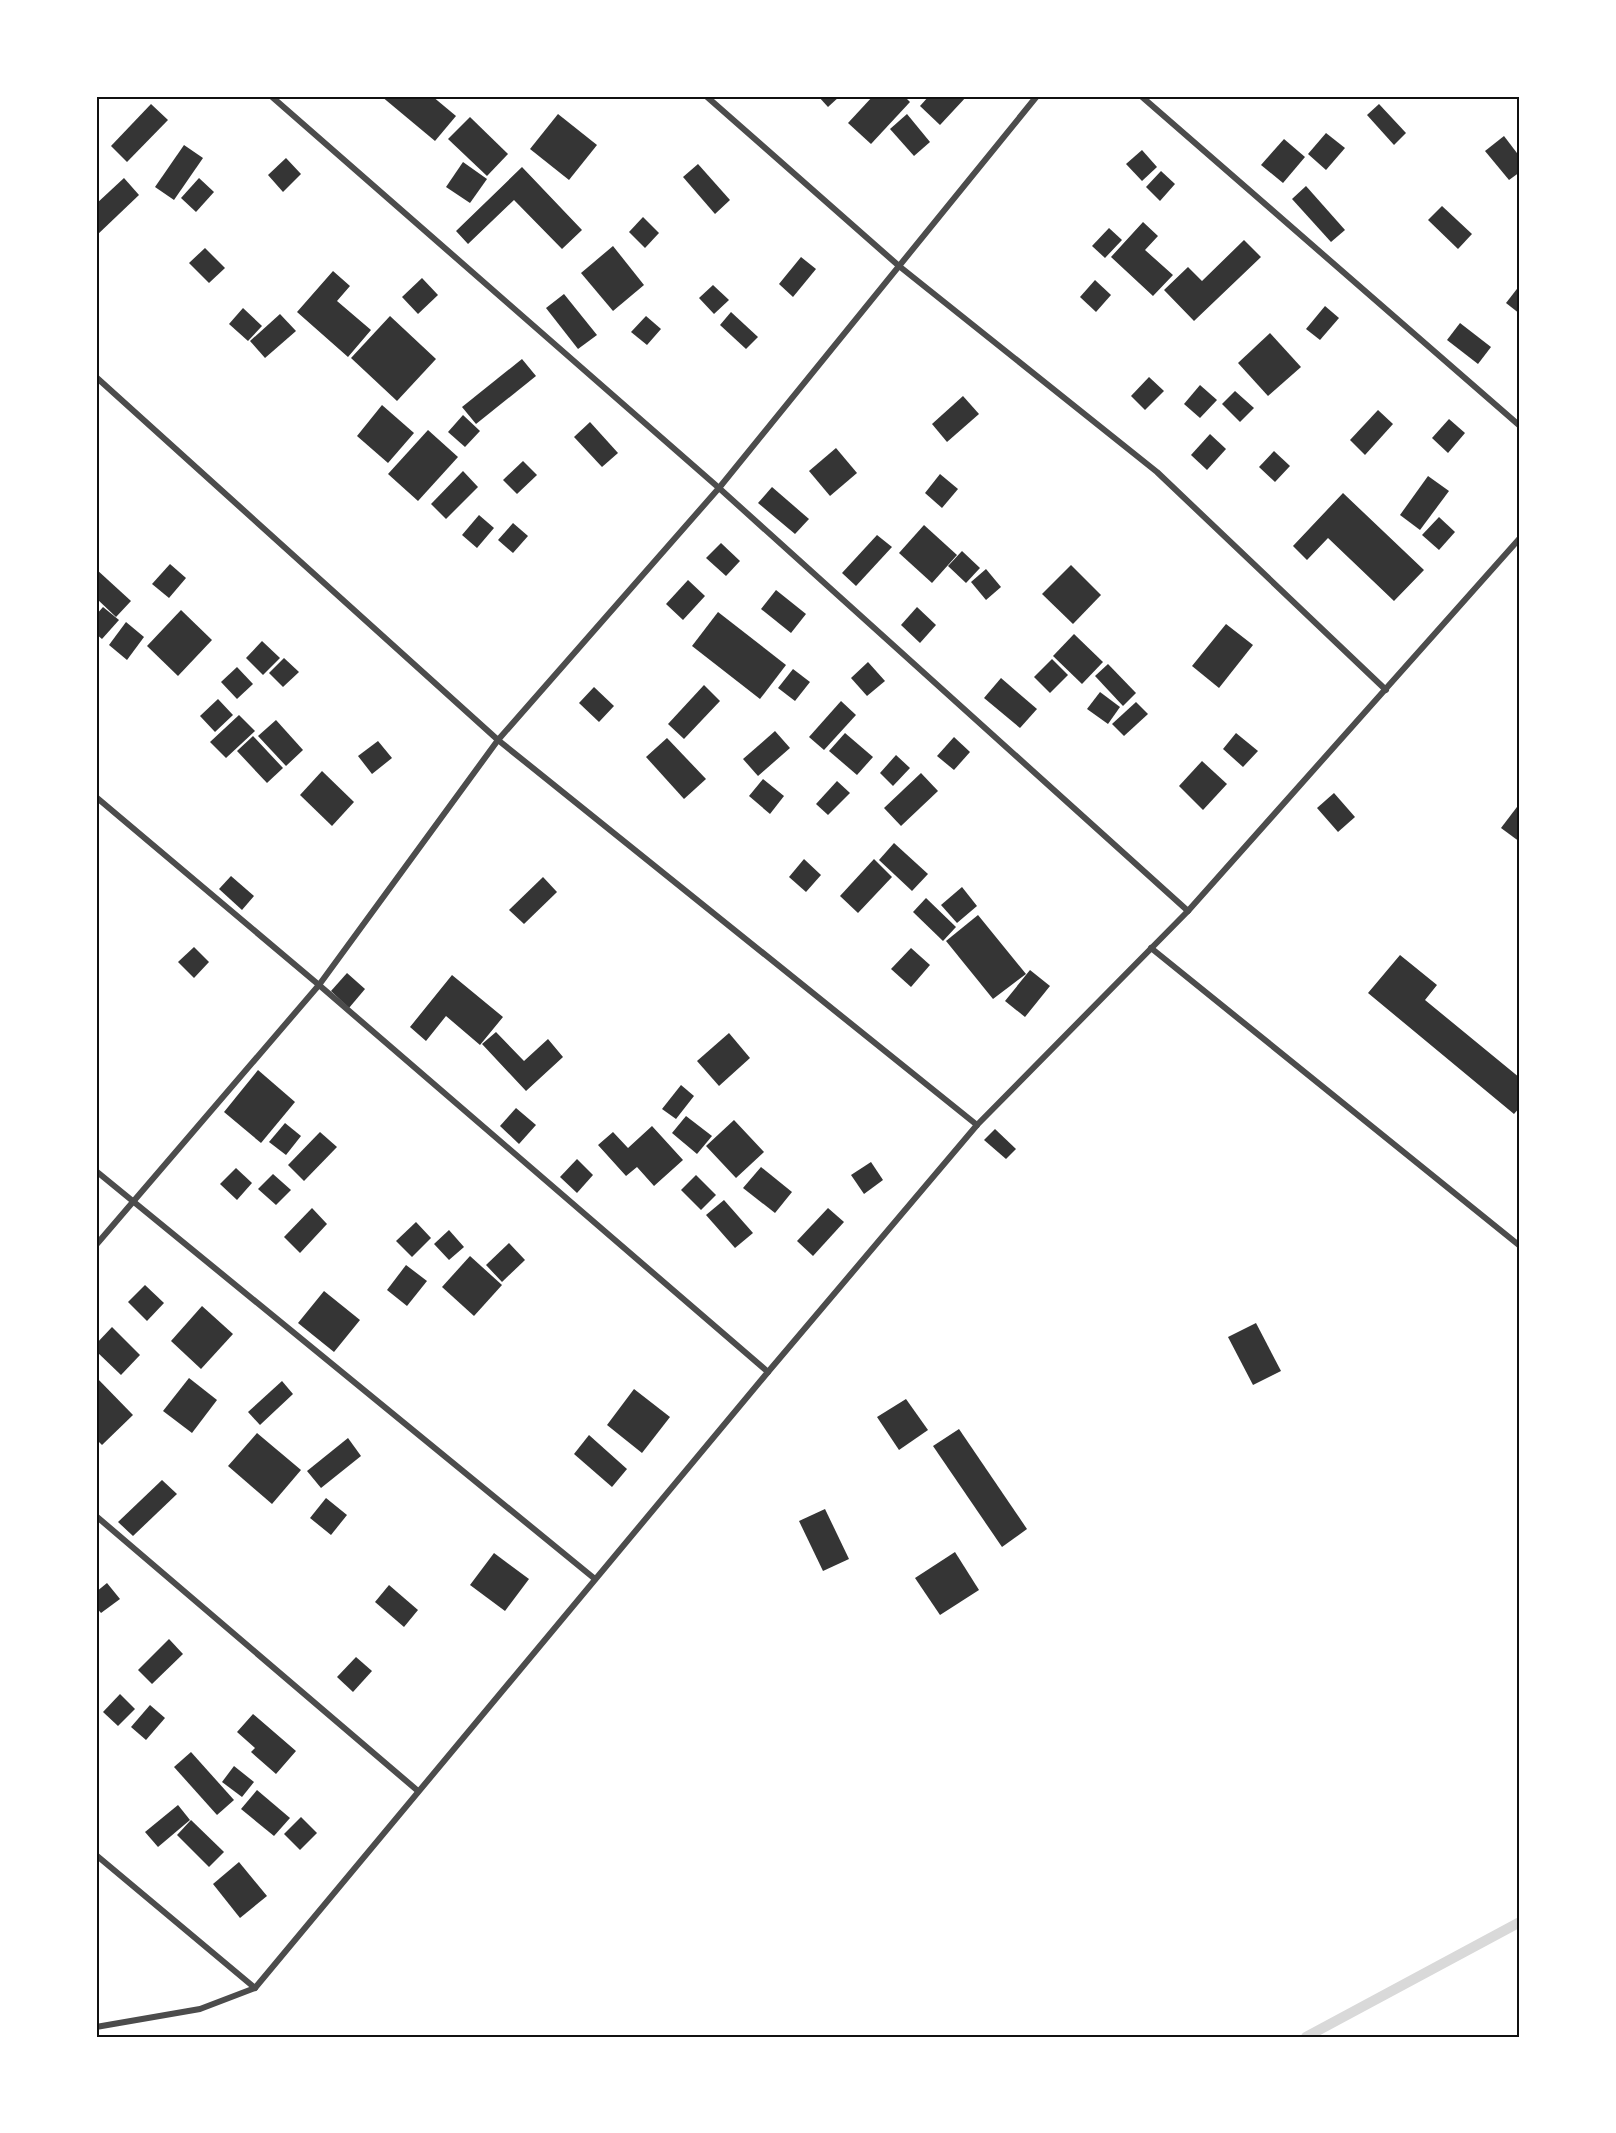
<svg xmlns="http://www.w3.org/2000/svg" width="1616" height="2133" viewBox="0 0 1616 2133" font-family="Inter,sans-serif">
<rect width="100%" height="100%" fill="#fff"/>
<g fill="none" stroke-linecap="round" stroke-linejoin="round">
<polyline stroke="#d9d9d9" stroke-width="10" points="1306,2037 1520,1922"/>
</g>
<g fill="#353535">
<polygon points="381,96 432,96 456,116 435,141"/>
<polygon points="818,96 840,96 828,107"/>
<polygon points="873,96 904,96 910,102 871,144 848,123"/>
<polygon points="929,96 967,96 940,125 920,106"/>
<polygon points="151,104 168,120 127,162 111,146"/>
<polygon points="1379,104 1406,133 1394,145 1367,115"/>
<polygon points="558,114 597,145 569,180 530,149"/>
<polygon points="907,114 930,142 914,156 890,129"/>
<polygon points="470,117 508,154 487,176 448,139"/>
<polygon points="1326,133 1345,148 1326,170 1308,154"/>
<polygon points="1504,136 1520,157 1520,172 1509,180 1485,151"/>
<polygon points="1284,139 1305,157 1283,183 1261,165"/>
<polygon points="184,145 203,158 174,200 155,187"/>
<polygon points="1142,150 1157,167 1142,181 1126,164"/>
<polygon points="286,158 301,174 283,192 268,175"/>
<polygon points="463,162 487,179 470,203 446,187"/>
<polygon points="698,164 730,200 715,214 683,177"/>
<polygon points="522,167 582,230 562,249 514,200 468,244 456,231"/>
<polygon points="1161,171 1175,184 1160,201 1146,187"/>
<polygon points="124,178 139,195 96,236 96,204"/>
<polygon points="199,178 214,192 196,212 181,198"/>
<polygon points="1306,186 1345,230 1331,242 1292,199"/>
<polygon points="1442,206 1472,234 1458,249 1428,220"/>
<polygon points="643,217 659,233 645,248 629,232"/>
<polygon points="1143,222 1158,236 1145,250 1173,275 1153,296 1111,257"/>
<polygon points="1109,228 1122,240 1105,258 1092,246"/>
<polygon points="1244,240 1261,257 1194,321 1164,290 1188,267 1202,281"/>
<polygon points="613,246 644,285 613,311 581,273"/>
<polygon points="205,248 225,268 209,283 189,263"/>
<polygon points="801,257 816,269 793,297 779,284"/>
<polygon points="333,271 350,286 337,301 371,330 348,357 297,312"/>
<polygon points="422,278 438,295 418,314 402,297"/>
<polygon points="1095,280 1111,295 1096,312 1080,297"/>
<polygon points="713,285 729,300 714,314 699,298"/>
<polygon points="1520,285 1520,314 1506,303"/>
<polygon points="564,294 597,335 578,349 546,308"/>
<polygon points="1325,306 1339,318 1320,340 1306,329"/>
<polygon points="243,308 262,326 248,341 229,324"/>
<polygon points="731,312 758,337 746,349 720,325"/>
<polygon points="280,314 296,331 265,358 250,341"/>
<polygon points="390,316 436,359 397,401 351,358"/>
<polygon points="646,316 661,329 647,345 631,332"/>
<polygon points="1460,323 1491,347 1478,364 1447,340"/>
<polygon points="1270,333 1301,367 1268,396 1238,363"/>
<polygon points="522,359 536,376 476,424 462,407"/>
<polygon points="1149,377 1164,391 1145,410 1131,396"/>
<polygon points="1200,385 1217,400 1200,418 1184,404"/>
<polygon points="1235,391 1254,408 1240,422 1222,404"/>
<polygon points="963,396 979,414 947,442 932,424"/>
<polygon points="382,405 414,433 388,463 357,436"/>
<polygon points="1378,410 1393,424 1365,455 1350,440"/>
<polygon points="463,415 480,431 465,447 448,432"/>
<polygon points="1449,419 1465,433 1448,453 1432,438"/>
<polygon points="590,422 618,453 602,467 574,437"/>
<polygon points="428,430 458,457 418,501 388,474"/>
<polygon points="1210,434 1226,449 1207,470 1191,455"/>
<polygon points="836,448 857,473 830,496 809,471"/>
<polygon points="1274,451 1290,466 1275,482 1259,467"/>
<polygon points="523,461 537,475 517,494 503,480"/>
<polygon points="463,471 478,487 446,519 431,504"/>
<polygon points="940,474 958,489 942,508 925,493"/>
<polygon points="1428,476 1449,491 1420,530 1400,515"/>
<polygon points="772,487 809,519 795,534 758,503"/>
<polygon points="1343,493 1424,570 1394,601 1328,538 1307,560 1293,546"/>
<polygon points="479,515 494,528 477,548 462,535"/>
<polygon points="1439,517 1455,532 1439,550 1422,535"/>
<polygon points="513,523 528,536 513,553 498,540"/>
<polygon points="924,525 957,555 932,583 899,553"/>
<polygon points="877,535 892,547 856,586 842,573"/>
<polygon points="721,543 740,561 726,576 706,558"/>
<polygon points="962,551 980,568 966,583 948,566"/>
<polygon points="170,564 186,578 169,598 152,584"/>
<polygon points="1071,565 1101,595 1073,624 1042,594"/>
<polygon points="96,569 131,601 116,617 96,598"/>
<polygon points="986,569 1001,587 986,600 971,582"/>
<polygon points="688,580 705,596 683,620 666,604"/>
<polygon points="776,590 806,614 791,633 761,609"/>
<polygon points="103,607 119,620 102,639 96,634 96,615"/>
<polygon points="917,607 936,625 920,643 901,625"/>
<polygon points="181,610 212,640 178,676 147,646"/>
<polygon points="718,612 786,665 760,699 692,646"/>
<polygon points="126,622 144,637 127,660 109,645"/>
<polygon points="1226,624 1253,645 1219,688 1192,666"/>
<polygon points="1074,634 1103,662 1082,684 1053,656"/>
<polygon points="262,641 280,658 263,675 246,658"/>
<polygon points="284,658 299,672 283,687 269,673"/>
<polygon points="1052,659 1068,675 1050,693 1034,677"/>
<polygon points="868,662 885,681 867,696 851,678"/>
<polygon points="1108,664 1136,693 1123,706 1095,676"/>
<polygon points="237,667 253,684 237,699 221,682"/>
<polygon points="793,669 810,682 795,701 778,688"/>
<polygon points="1001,678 1037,709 1020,728 984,698"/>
<polygon points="704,685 720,701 684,739 668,724"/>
<polygon points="594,687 614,706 599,722 579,703"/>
<polygon points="1100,692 1120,707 1108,724 1087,709"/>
<polygon points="218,699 233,715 215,732 200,716"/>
<polygon points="841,701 856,715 824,750 809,737"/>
<polygon points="1136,702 1148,714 1124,736 1112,724"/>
<polygon points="239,715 255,731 226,758 210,742"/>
<polygon points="276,720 303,750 286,766 258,736"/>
<polygon points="775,731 790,748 758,776 743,759"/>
<polygon points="845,733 873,757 857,775 829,751"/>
<polygon points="1236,733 1258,751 1243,767 1223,749"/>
<polygon points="253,736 283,768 267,783 237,751"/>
<polygon points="954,737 970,752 954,770 937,756"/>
<polygon points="667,738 706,779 684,799 646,757"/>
<polygon points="378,741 392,758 372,774 358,756"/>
<polygon points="896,755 910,768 893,786 880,773"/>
<polygon points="1202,761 1227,784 1203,810 1179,786"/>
<polygon points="322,771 354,802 332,826 300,795"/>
<polygon points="921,773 938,791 901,826 884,808"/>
<polygon points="763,779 784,796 770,814 749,796"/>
<polygon points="837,781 850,793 828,815 816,804"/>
<polygon points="1334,793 1355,817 1338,832 1317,808"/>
<polygon points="1520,803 1520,842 1501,828"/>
<polygon points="894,843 928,874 912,891 879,860"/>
<polygon points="804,859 821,875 806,892 789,877"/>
<polygon points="874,859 892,877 858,913 840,896"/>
<polygon points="231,876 254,896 242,910 219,889"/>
<polygon points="543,877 557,892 524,924 509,910"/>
<polygon points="962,887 977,906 957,923 941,905"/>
<polygon points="926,898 956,927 943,941 913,912"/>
<polygon points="978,915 1026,974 993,999 946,941"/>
<polygon points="194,947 209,962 194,978 178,962"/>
<polygon points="911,948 930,965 911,987 891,969"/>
<polygon points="1400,955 1437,985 1425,1000 1520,1078 1520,1107 1514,1114 1368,993"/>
<polygon points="1030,970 1050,986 1025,1017 1005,1001"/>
<polygon points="347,973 365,989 349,1008 331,991"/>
<polygon points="452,975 503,1017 480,1045 446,1016 426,1041 410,1027"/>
<polygon points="496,1032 524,1061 548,1039 563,1057 526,1091 482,1044"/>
<polygon points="729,1033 750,1058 719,1086 697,1061"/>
<polygon points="258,1070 295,1102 261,1143 224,1112"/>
<polygon points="681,1085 694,1096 676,1119 662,1109"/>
<polygon points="516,1108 536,1125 519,1144 500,1126"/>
<polygon points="686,1116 712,1136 697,1154 672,1133"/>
<polygon points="734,1120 764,1152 736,1178 706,1146"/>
<polygon points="285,1123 301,1136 286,1155 269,1142"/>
<polygon points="652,1126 683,1160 654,1186 637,1167 626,1176 598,1145 613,1132 628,1148"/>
<polygon points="995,1129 1016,1149 1006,1159 984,1140"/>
<polygon points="320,1132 337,1147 304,1181 288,1165"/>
<polygon points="577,1159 593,1175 577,1193 560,1177"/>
<polygon points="871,1162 883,1180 864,1194 851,1175"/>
<polygon points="761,1167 792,1192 775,1213 743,1188"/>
<polygon points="236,1168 252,1183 237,1200 220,1184"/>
<polygon points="273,1174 291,1190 276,1205 258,1189"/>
<polygon points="696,1175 716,1195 701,1210 681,1190"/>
<polygon points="724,1200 753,1233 735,1248 706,1215"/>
<polygon points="312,1208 327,1224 300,1253 284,1237"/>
<polygon points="828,1208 844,1222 813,1256 797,1241"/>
<polygon points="416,1222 431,1238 412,1257 396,1241"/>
<polygon points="449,1230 464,1247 449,1260 434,1244"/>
<polygon points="509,1243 525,1260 502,1282 486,1265"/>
<polygon points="470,1256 502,1285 474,1316 442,1287"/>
<polygon points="406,1265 427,1281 407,1306 387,1290"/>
<polygon points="145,1285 164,1303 147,1321 128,1302"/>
<polygon points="324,1291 360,1320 334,1352 298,1323"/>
<polygon points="202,1306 233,1334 201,1369 171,1341"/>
<polygon points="1256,1323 1281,1371 1253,1385 1228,1337"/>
<polygon points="112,1327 140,1355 121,1375 96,1351 96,1344"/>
<polygon points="96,1377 133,1415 102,1445 96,1439"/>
<polygon points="189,1378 217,1400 192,1433 163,1411"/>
<polygon points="282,1381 293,1394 260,1425 248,1412"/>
<polygon points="634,1389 670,1417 642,1453 607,1425"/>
<polygon points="906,1399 928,1430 899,1450 877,1417"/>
<polygon points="959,1429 1027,1529 1002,1547 933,1446"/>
<polygon points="257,1433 301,1470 272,1504 228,1466"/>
<polygon points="589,1435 627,1469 612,1487 574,1454"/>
<polygon points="348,1438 361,1456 321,1488 307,1471"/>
<polygon points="162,1480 177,1494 133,1536 118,1522"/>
<polygon points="326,1498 347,1515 331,1535 310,1518"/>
<polygon points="825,1509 849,1559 823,1571 799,1521"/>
<polygon points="955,1552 979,1590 940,1615 915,1578"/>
<polygon points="494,1553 529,1579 505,1611 470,1585"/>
<polygon points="107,1583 120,1599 101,1613 96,1607 96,1592"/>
<polygon points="389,1585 418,1610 404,1627 375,1602"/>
<polygon points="169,1639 183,1654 152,1684 138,1670"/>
<polygon points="356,1657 372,1671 353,1692 337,1677"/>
<polygon points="120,1694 135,1709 118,1726 103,1712"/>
<polygon points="150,1705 165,1718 146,1740 131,1727"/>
<polygon points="253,1714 296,1751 276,1774 251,1752 255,1748 237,1732"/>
<polygon points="191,1752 234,1800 217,1815 174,1767"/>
<polygon points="234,1766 254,1782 242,1797 222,1782"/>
<polygon points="257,1790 290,1818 274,1836 241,1809"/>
<polygon points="178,1805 190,1820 158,1847 145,1832"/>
<polygon points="301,1817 317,1833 300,1850 284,1834"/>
<polygon points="191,1820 224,1852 209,1867 177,1835"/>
<polygon points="239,1862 267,1896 240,1918 213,1884"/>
</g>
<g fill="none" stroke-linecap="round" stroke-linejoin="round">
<g stroke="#4c4c4c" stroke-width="6">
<polyline points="271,96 719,488 1188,911"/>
<polyline points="706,96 899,266 1157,472 1386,690"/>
<polyline points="1141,96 1520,426"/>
<polyline points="96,377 498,740 977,1125"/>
<polyline points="96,797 319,985 768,1372"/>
<polyline points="1151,948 1520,1246"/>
<polyline points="96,1171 595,1579"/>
<polyline points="96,1245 319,985 498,740 719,488 1037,96"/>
<polyline points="96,1516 418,1791"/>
<polyline points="96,1855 255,1988"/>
<polyline points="96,2027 200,2009 255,1988 768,1372 977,1125 1188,911 1520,538"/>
</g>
</g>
<rect width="1616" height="2133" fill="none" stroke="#ffffff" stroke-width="195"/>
<rect x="98" y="98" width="1420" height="1938" fill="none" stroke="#111" stroke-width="2"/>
</svg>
